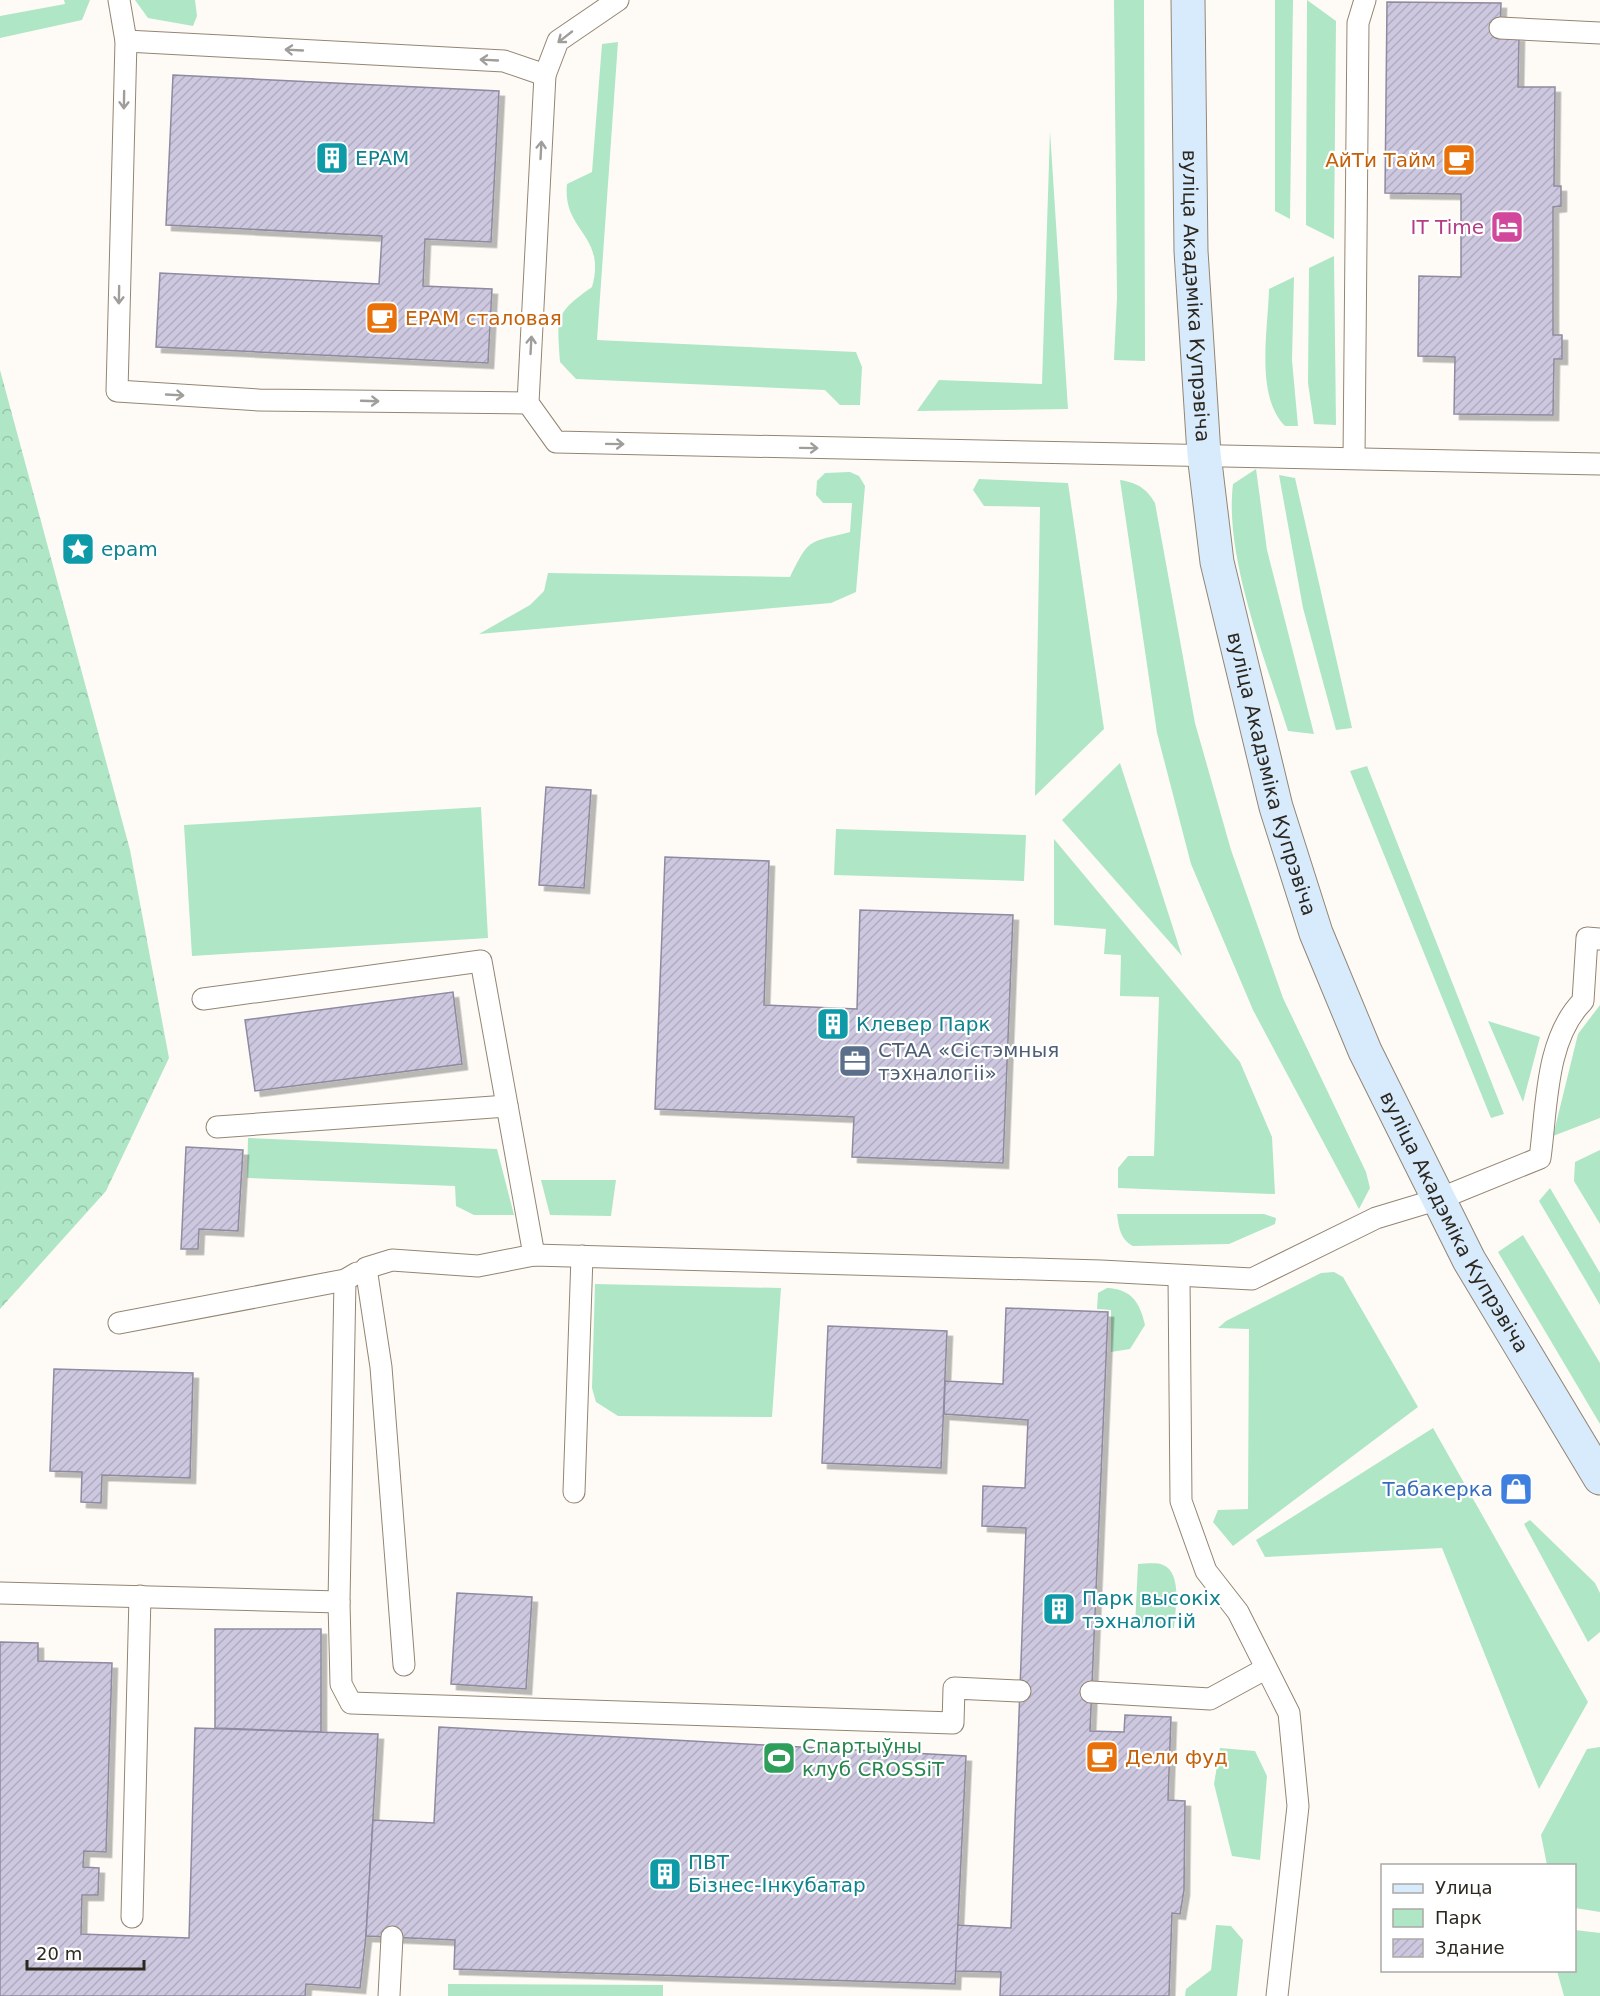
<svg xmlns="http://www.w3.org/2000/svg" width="1600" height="1996" viewBox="0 0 1600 1996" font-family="'DejaVu Sans',sans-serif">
<defs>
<pattern id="forest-crowns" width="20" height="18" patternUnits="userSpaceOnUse" patternTransform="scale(1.5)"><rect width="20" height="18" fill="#afe6c6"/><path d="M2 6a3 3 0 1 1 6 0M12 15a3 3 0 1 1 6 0" fill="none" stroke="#97c5aa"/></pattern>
<pattern id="building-hatch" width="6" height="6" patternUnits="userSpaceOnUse" patternTransform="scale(1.5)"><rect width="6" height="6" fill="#cdc8df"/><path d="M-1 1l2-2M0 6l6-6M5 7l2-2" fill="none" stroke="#b0acbf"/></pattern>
<filter id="shadow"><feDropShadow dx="5.5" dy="5.5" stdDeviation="0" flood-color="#0004"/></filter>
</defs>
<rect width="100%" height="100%" fill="#fefbf7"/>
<g fill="#afe6c6">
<polygon points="64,0 90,0 82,20 0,38 0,16 65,4"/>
<polygon points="135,0 195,0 197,16 193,26 148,18"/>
<polygon points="1114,0 1144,0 1145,361 1114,360 1117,298"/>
<polygon points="1275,0 1293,0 1290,219 1275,211"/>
<polygon points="1307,0 1336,21 1334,239 1306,225"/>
<path d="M618,42L597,340L856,352L862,367L860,405H840L825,390L576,379L560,362C557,317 554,314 592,287C607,234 562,232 567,184L592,172L602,44Z"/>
<polygon points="1050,131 1068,409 917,411 939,380 1042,384"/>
<polygon points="1334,256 1336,425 1314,424 1308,383 1309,268"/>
<path d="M1294,277L1292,360L1298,426H1285C1255,396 1268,330 1269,289Z"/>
<path d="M1256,469L1267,550L1314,734L1288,731C1266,661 1224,557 1233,484Z"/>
<path d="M850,472L859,476L865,486L856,592L831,603L479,634L530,605L544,591L548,573L790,577C810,537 808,543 850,532L852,503H823L816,495L817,481L825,473Z"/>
<polygon points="1279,475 1295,478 1352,728 1336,730 1303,608"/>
<polygon points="979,479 1068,483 1104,729 1035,796 1040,507 984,506 973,490"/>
<path d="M1120,480C1138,483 1146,488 1155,503L1195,723L1231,850L1283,998L1366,1172L1370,1188L1359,1209L1253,1010L1191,864L1157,733Z"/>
<polygon points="1120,763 1182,956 1062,820"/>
<polygon points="1367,766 1504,1114 1491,1118 1350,771"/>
<polygon points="481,807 488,938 192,956 184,825"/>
<polygon points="836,829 1026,835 1024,881 834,875"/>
<polygon points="1054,839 1240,1062 1272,1137 1275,1194 1118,1188 1118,1168 1128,1156 1154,1156 1159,997 1120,996 1121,955 1104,954 1106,929 1054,925"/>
<polygon points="1600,1005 1600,1118 1553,1136 1578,1034"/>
<polygon points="1488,1021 1540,1037 1523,1102"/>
<polygon points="248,1138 497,1149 514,1215 474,1215 456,1206 455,1186 247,1178"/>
<polygon points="1600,1150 1600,1224 1574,1181 1575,1162"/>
<polygon points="541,1180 616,1180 611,1216 550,1215"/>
<polygon points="1550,1188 1600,1273 1600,1305 1539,1201"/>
<path d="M1117,1214H1264L1276,1218L1275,1224L1229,1244L1133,1246C1120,1239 1119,1228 1117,1214Z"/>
<polygon points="1523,1235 1600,1363 1600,1424 1498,1252"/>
<polygon points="1334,1272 1343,1277 1418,1407 1233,1546 1213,1522 1218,1510 1248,1509 1249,1329 1218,1328 1226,1321 1321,1273"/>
<polygon points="595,1284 781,1288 772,1417 618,1416 596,1402 592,1388"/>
<path d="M1107,1288C1131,1289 1140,1302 1145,1325L1130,1349L1111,1352V1310L1097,1309L1098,1293Z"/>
<polygon points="1433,1428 1588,1702 1539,1789 1442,1548 1265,1557 1256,1540"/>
<polygon points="1530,1520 1595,1583 1600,1593 1600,1632 1588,1642 1524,1524"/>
<path d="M1138,1564C1145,1564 1156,1562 1163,1565C1183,1573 1175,1612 1174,1628L1135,1626Z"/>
<polygon points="1600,1747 1600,1912 1575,1908 1574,1866 1547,1865 1541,1835 1587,1749"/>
<polygon points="1220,1748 1255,1751 1267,1776 1260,1860 1232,1856 1214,1784"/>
<polygon points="1216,1925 1231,1926 1243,1940 1237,1996 1185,1996 1186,1989 1211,1970"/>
<polygon points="1575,1930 1600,1933 1600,1996 1564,1996 1557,1971 1574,1970"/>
<polygon points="448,1984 663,1985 663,1996 448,1996"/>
</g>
<polygon fill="url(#forest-crowns)" points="0,370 130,850 169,1058 106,1191 0,1309"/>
<g fill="url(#building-hatch)" stroke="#8f8a9f" stroke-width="1.5" filter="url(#shadow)">
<polygon points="1387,2 1501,3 1500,36 1519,36 1518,87 1555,87 1554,186 1561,186 1561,206 1553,207 1553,335 1562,335 1562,359 1554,359 1553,415 1454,414 1455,357 1418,356 1419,276 1461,277 1461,194 1385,193"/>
<polygon points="173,75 499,91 491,242 425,239 423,286 492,289 488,363 156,347 160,273 379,284 382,236 166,225"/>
<polygon points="546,787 591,790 584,888 539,885"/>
<polygon points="665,857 769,861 764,1005 857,1009 860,910 1013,915 1003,1163 852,1157 854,1117 655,1109"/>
<polygon points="453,992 462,1064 255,1091 245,1020"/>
<polygon points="186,1147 243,1150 238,1231 199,1229 198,1249 181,1249"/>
<polygon points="1006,1308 1108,1312 1090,1731 1124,1732 1125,1715 1171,1717 1168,1800 1185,1801 1184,1890 1180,1914 1172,1913 1169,1996 1000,1996 1001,1972 955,1971 957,1925 1011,1928 1026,1528 982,1526 983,1486 1025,1488 1028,1420 944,1414 945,1381 1003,1384"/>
<polygon points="828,1326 947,1331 941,1468 822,1463"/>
<polygon points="54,1369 193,1373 190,1478 102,1475 101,1503 81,1502 82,1472 50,1471"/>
<polygon points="457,1593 532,1597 526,1689 451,1684"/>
<polygon points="215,1629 321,1629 321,1732 215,1728"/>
<polygon points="0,1642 38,1643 38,1661 112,1663 106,1852 84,1851 83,1867 99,1868 98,1895 82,1895 81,1934 189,1938 195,1728 378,1734 366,1936 360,1988 306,1984 305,1996 0,1996"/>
<polygon points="439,1727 966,1756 955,1984 454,1969 455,1940 366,1936 373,1820 434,1823"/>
</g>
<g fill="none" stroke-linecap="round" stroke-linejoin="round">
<g stroke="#938572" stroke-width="23">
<g id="service">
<polyline points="119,0 126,41 117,391 259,400 528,403"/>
<path d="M618,0L558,41L545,75L528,403L556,442C904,451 1252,455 1600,464"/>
<polyline points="1500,28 1600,33"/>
<polyline points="126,41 504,61 545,75"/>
<polyline points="1354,458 1358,23 1365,0"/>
<polyline points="203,999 481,961 534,1255"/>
<polyline points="217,1127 507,1106"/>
<polyline points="1179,1277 1181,1501 1206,1571 1238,1612 1289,1713 1298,1806 1277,1996"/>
<polyline points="345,1280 339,1602 341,1684 351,1703 953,1723 954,1688 1020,1691"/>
<polyline points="119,1323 345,1280 357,1273"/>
<polyline points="574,1492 582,1256"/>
<polyline points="0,1593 339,1602"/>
<path d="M404,1665L381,1367L366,1268L392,1260L478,1266L534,1255L1101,1271L1252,1279L1376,1218L1439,1199L1540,1158C1547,1108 1545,1039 1583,1001L1587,938L1600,939"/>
<polyline points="1091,1692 1210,1699 1265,1669"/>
<polyline points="132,1917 140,1596"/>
<polyline points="389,1996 392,1937"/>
</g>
</g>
<g stroke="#938572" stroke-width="35">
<g id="secondary">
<path id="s1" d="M1188,0L1191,251L1204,454L1217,562L1276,807L1316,933L1365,1051L1469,1260L1600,1478"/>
</g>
</g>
<use href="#service" stroke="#fff" stroke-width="21"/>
<use href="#secondary" stroke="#d8ebfc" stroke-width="33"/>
</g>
<defs><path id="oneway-shaft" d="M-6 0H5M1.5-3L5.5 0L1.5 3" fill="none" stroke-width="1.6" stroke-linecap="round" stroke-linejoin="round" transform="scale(1.5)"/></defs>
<g stroke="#a09e9a">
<use href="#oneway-shaft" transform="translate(565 37) rotate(142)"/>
<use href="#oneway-shaft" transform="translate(294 50) rotate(-177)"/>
<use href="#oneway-shaft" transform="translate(489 60) rotate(-177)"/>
<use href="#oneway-shaft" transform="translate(124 100) rotate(91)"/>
<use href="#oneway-shaft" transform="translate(541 150) rotate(-87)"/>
<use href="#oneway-shaft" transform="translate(119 295) rotate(91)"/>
<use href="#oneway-shaft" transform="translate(531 345) rotate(-87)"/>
<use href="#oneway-shaft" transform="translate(175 395) rotate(3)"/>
<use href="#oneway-shaft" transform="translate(370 401) rotate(2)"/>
<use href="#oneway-shaft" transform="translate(615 444) rotate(1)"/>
<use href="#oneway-shaft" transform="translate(809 448) rotate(1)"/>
</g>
<defs>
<g id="building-square" transform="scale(1.725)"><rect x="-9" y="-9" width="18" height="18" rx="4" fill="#0f9aa8" stroke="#fff"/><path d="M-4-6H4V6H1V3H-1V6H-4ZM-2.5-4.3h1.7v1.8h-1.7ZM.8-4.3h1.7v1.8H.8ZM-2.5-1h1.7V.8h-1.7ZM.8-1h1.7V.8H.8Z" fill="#fff"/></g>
<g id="cafe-square" transform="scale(1.725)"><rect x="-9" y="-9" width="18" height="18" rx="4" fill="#e8710a" stroke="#fff"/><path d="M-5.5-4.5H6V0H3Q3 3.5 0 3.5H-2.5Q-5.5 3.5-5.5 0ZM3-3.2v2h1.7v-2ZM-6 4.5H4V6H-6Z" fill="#fff"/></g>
<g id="hotel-square" transform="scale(1.725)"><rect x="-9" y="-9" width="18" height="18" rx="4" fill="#d1479c" stroke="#fff"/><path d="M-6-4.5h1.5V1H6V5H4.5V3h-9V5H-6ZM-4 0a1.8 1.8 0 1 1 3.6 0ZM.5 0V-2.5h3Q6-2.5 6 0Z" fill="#fff"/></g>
<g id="sight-square" transform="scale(1.725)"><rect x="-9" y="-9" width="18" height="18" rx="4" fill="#0f9aa8" stroke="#fff"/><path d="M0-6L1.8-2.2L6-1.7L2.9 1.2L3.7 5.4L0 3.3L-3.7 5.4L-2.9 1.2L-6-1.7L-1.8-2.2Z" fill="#fff"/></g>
<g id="office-square" transform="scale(1.725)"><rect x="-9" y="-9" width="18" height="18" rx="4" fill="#5c6f8a" stroke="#fff"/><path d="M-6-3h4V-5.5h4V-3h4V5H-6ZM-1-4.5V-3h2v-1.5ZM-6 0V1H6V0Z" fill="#fff"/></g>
<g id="shop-square" transform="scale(1.725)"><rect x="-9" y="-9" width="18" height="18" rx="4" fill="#3f7fe0" stroke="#fff"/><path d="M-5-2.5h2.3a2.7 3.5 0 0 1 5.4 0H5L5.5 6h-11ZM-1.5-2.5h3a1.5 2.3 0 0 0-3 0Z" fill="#fff"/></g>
<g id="stadium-square" transform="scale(1.725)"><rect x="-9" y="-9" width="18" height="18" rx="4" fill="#2e9e5b" stroke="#fff"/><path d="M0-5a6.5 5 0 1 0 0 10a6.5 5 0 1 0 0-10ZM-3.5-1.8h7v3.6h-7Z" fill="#fff"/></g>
</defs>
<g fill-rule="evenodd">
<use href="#building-square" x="332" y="158"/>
<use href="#cafe-square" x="1459" y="160"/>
<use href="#hotel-square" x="1507" y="227"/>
<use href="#cafe-square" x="382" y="318"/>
<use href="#sight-square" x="78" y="549"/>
<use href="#building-square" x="833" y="1024"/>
<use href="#office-square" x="855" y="1061"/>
<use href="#shop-square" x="1516" y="1489"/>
<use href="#building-square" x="1059" y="1609"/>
<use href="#cafe-square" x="1102" y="1757"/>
<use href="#stadium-square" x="779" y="1758"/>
<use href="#building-square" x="665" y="1874"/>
</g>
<g text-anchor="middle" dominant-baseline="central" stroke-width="4.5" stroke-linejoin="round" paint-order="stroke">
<g font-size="20" fill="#0d838f" stroke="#fff" text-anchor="start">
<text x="355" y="158">EPAM</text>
<text x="101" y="549">epam</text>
<text x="856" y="1024">Клевер Парк</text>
<text x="1082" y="1598">Парк высокіх<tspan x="1082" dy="23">тэхналогій</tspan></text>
<text x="688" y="1862">ПВТ<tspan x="688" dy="23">Бізнес-Інкубатар</tspan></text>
</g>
<g font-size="20" fill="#c56008" stroke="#fff" text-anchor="start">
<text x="1436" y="160" text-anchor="end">АйТи Тайм</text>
<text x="405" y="318">EPAM сталовая</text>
<text x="1125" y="1757">Дели фуд</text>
</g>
<g font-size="20" fill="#b23c85" stroke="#fff" text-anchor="end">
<text x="1484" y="227">IT Time</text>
</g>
<g font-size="20" fill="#2c271f" stroke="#fff">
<text stroke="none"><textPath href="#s1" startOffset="296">вуліца Акадэміка Купрэвіча</textPath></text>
<text stroke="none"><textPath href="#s1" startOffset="782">вуліца Акадэміка Купрэвіча</textPath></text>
<text stroke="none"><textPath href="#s1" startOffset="1268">вуліца Акадэміка Купрэвіча</textPath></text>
</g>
<g font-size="20" fill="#4e5e75" stroke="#fff" text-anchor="start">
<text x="878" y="1050">СТАА «Сістэмныя<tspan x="878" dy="23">тэхналогіі»</tspan></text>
</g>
<g font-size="20" fill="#366cbe" stroke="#fff" text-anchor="end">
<text x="1493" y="1489">Табакерка</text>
</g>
<g font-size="20" fill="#27864d" stroke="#fff" text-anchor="start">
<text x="802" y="1746">Спартыўны<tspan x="802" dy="23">клуб CROSSiT</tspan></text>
</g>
</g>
<rect x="1381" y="1864" width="195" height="108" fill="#ffffff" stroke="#aba9a5" stroke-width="1.5"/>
<rect x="1393" y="1884" width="30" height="9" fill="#d8ebfc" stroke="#aba9a5" stroke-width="1.5"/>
<text x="1435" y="1894" font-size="18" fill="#2c271f">Улица</text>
<rect x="1393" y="1909" width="30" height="18" fill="#afe6c6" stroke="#aba9a5" stroke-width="1.5"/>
<text x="1435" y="1924" font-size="18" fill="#2c271f">Парк</text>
<rect x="1393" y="1939" width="30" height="18" fill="url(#building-hatch)" stroke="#aba9a5" stroke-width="1.5"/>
<text x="1435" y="1954" font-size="18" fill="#2c271f">Здание</text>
<path d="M27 1960v9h117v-9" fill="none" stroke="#2c271f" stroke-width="3"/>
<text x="36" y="1960" font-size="18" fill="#2c271f" stroke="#ffffff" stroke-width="4.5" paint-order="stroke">20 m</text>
</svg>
